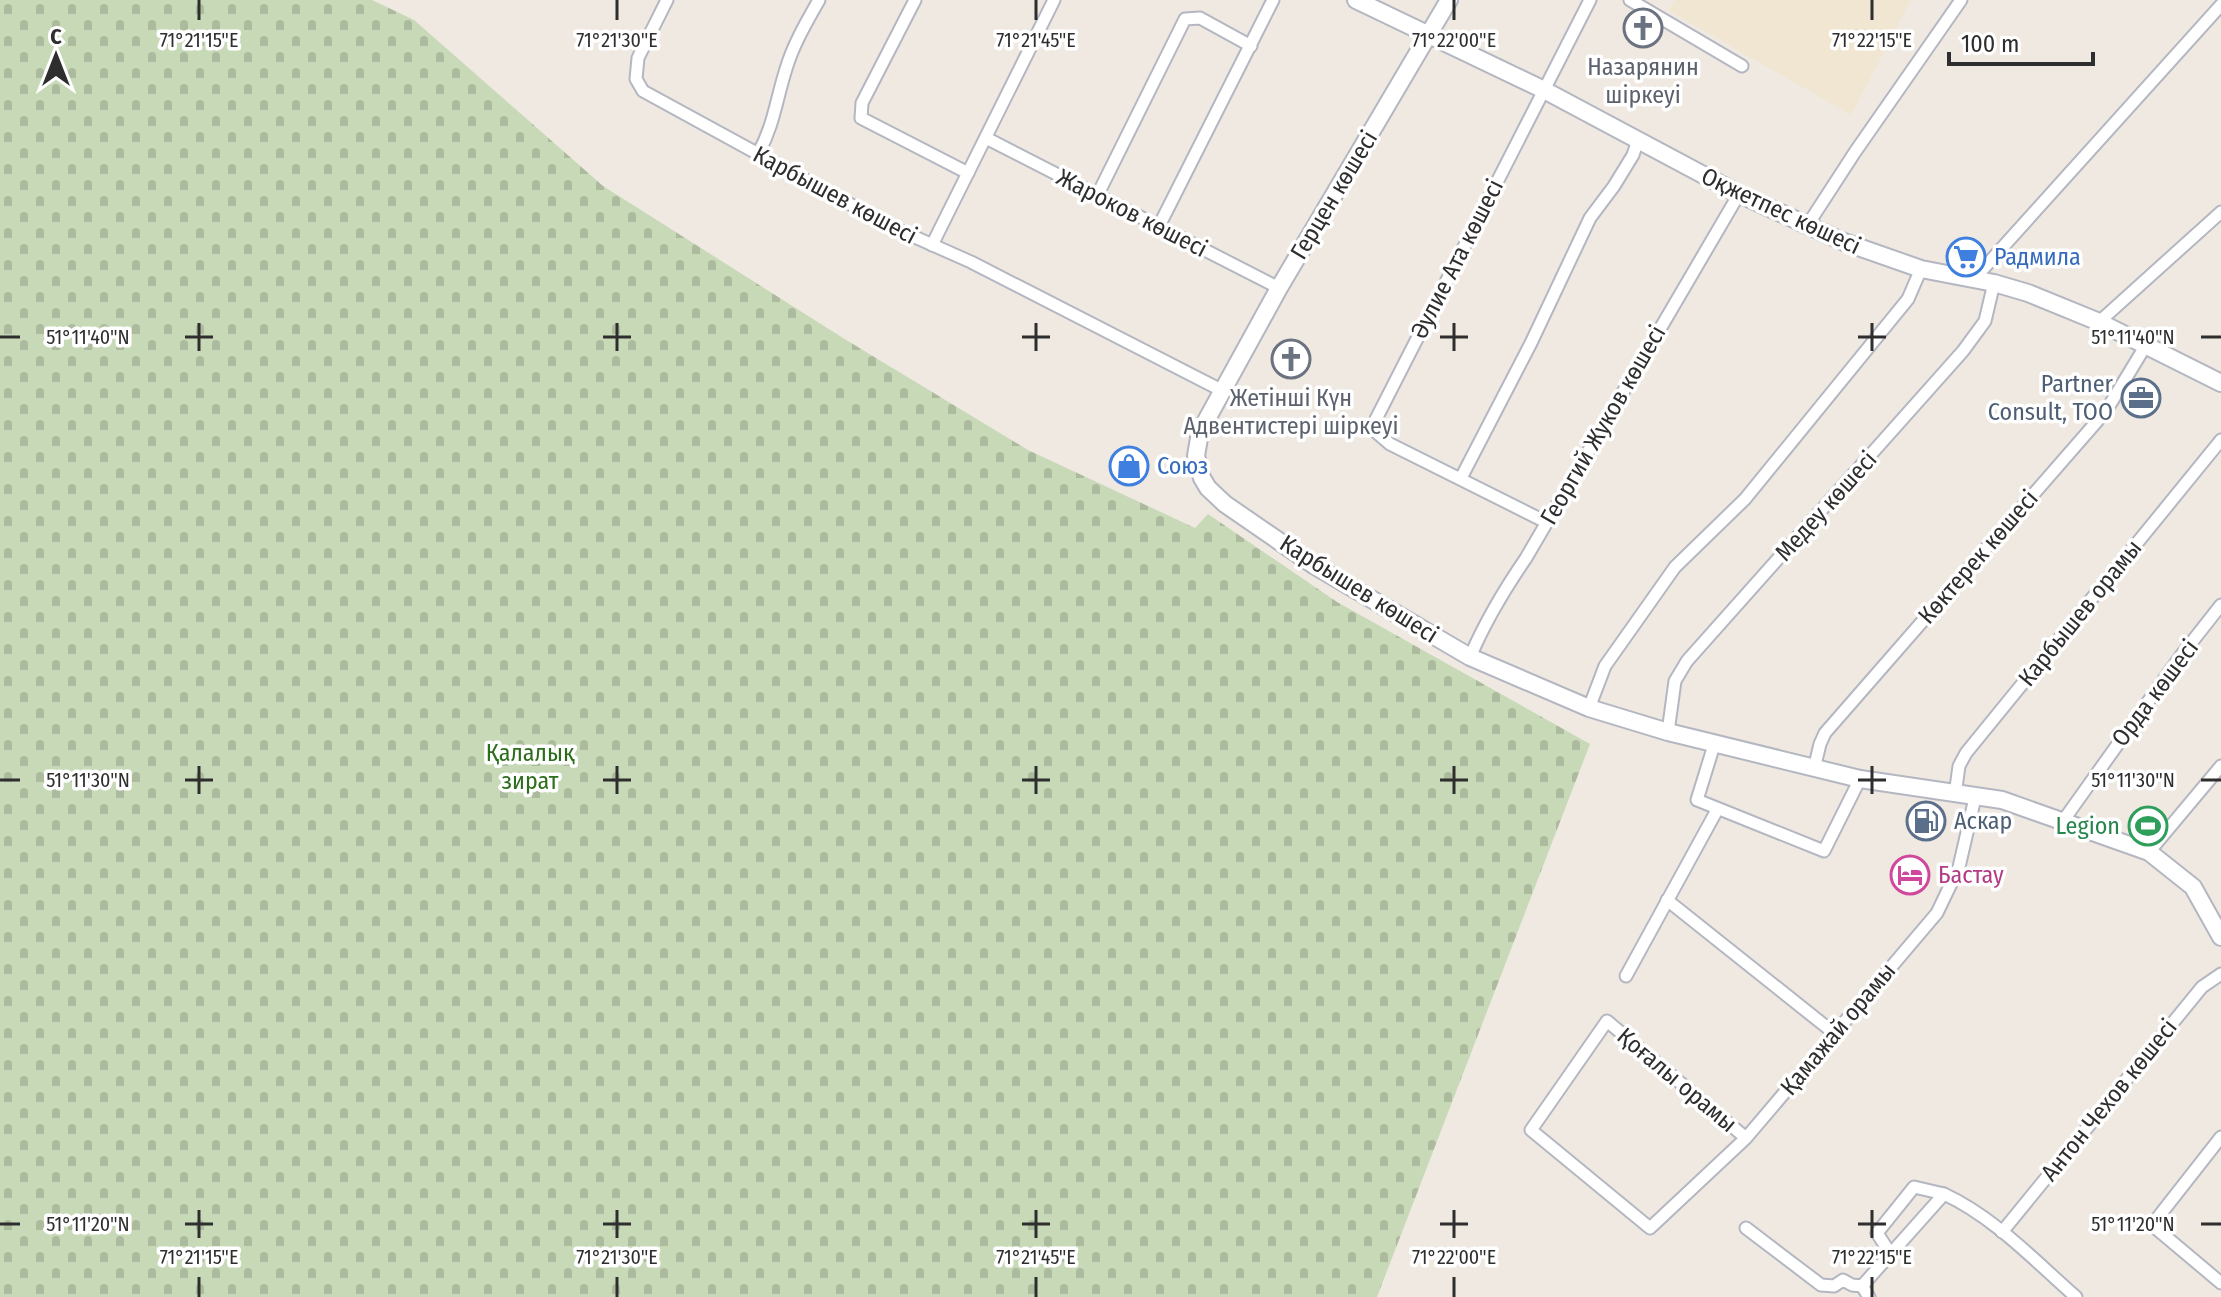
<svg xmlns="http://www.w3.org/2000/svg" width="2221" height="1297" viewBox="0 0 2221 1297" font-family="'Fira Sans Condensed',sans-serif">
<defs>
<pattern id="cemetery-stones" width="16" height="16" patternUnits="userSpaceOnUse" patternTransform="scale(2)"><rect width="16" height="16" fill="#c8d9b8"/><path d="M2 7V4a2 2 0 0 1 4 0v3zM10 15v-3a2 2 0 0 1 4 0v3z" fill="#acbb9e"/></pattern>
</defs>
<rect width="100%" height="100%" fill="#efe9e1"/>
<polygon fill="#f0e6d1" points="1675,0 1911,0 1851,115 1668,10"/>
<polygon fill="url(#cemetery-stones)" points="0,0 372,0 414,20 603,186 843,338 1028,450 1195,528 1208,514 1337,602 1590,744 1377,1297 0,1297"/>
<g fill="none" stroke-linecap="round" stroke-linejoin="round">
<g stroke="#b4b7c1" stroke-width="15">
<g id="street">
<polyline points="667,0 638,58 636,79 643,91 890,226 971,262 1221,390"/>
<polyline points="915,0 862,103 861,118 968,173"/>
<polyline points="1630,0 1742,66"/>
<polyline points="986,138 1279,288"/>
<path d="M758,154C774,125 776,100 786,69C793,45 806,23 819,0"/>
<polyline points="1097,196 1185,19 1200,18 1251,46"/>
<polyline points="1159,226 1273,0"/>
<polyline points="1807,226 1855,152 1961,0"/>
<polyline points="932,245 1054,0"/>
<polyline points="1974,279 2221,5"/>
<polyline points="2099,322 2221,212"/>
<polyline points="1461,478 1531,343 1590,218 1614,186 1633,155 1638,140"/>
<polyline points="1546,522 1390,444 1376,432 1374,423 1590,0"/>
<path d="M1470,657C1485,622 1504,590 1526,558L1739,194"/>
<polyline points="1589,708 1605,666 1675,567 1745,499 1908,299 1921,269"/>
<polyline points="1668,732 1675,681 1687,661 1963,351 1985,321 1994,283"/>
<polyline points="1714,745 1697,800 1824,851 1860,779"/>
<polyline points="1814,769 1820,744 1825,733 2106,411 2146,345"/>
<polyline points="1955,795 1959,766 1966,753 2221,440"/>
<polyline points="2063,821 2180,657 2221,605"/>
<polyline points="2149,852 2221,766"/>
<polyline points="1667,900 1834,1033"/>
<polyline points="1626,976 1717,810"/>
<polyline points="2221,1137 2152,1225 2221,1283"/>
<polyline points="1746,1138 1607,1021 1531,1130 1650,1228 1746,1138 1937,913 1959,867 1975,798"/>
<path d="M1746,1228L1821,1285L1834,1286L1843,1280L1852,1285L1862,1286L1944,1194C1994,1217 2035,1261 2076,1297"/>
<polyline points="2002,1232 2202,987 2221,974"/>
<polyline points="1892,1256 1877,1233 1914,1187 1944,1194"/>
<polyline points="1862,1286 1869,1297"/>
</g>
</g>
<g stroke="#b4b7c1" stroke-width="20">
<g id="secondary">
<polyline points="1356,0 1544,90 1739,194 1844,242 1921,269 1994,283 2028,293 2099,322 2221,383"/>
<polyline points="1449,0 1279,288 1207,419 1199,438 1196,456 1202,478 1208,488 1225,504 1315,566 1470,657 1589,708 1668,732 1860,779 2002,800 2149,852 2193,887 2221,937"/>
</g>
</g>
<use href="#street" stroke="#fff" stroke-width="11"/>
<use href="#secondary" stroke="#fff" stroke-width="16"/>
</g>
<path fill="none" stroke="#2e2e2e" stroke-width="3" d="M199,0V20M617,0V20M1036,0V20M1454,0V20M1872,0V20M199,323V351M617,323V351M1036,323V351M1454,323V351M1872,323V351M0,337H20M185,337H213M603,337H631M1022,337H1050M1440,337H1468M1858,337H1886M2201,337H2221M199,766V794M617,766V794M1036,766V794M1454,766V794M1872,766V794M0,780H20M185,780H213M603,780H631M1022,780H1050M1440,780H1468M1858,780H1886M2201,780H2221M199,1210V1238M617,1210V1238M1036,1210V1238M1454,1210V1238M1872,1210V1238M0,1224H20M185,1224H213M603,1224H631M1022,1224H1050M1440,1224H1468M1858,1224H1886M2201,1224H2221M199,1277V1297M617,1277V1297M1036,1277V1297M1454,1277V1297M1872,1277V1297"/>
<defs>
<g id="church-ring" transform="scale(2)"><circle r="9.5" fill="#fff" stroke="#6b7280" stroke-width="1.5"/><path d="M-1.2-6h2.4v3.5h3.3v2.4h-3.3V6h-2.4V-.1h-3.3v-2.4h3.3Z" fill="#6b7280"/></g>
<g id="supermarket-ring" transform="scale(2)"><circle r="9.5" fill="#fff" stroke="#3f7fe0" stroke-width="1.5"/><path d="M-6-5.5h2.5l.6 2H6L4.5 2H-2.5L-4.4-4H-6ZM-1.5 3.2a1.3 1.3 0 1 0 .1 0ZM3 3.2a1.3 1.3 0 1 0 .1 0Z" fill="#3f7fe0"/></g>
<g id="office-ring" transform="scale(2)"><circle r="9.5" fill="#fff" stroke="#5c6f8a" stroke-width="1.5"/><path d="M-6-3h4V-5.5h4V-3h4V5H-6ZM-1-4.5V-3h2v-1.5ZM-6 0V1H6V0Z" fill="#5c6f8a"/></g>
<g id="shop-ring" transform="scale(2)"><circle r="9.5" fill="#fff" stroke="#3f7fe0" stroke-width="1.5"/><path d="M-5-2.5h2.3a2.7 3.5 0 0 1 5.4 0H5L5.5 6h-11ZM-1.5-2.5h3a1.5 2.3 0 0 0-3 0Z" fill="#3f7fe0"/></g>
<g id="fuel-ring" transform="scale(2)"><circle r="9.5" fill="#fff" stroke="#5c6f8a" stroke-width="1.5"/><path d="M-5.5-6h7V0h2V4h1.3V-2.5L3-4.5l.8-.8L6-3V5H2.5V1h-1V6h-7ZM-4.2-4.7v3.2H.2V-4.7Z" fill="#5c6f8a"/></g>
<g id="stadium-ring" transform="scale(2)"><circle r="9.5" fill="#fff" stroke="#2e9e5b" stroke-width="1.5"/><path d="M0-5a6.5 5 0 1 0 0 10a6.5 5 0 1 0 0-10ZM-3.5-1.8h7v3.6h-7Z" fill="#2e9e5b"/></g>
<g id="hotel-ring" transform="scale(2)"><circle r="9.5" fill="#fff" stroke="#d1479c" stroke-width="1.5"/><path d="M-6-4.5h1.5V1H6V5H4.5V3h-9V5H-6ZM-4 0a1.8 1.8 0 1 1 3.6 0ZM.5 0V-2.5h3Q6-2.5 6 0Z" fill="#d1479c"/></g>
</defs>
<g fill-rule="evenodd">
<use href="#church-ring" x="1643" y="28"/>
<use href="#supermarket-ring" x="1966" y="257"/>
<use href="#church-ring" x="1291" y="359"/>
<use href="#office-ring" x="2141" y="398"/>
<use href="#shop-ring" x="1129" y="466"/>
<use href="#fuel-ring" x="1926" y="821"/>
<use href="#stadium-ring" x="2148" y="826"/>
<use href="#hotel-ring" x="1910" y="875"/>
</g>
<g text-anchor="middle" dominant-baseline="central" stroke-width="7" stroke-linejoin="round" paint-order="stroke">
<g font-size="24" fill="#5b616d" stroke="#fff">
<text x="1643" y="67">Назарянин<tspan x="1643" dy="28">шіркеуі</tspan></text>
<text x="1291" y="398">Жетінші Күн<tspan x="1291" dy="28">Адвентистері шіркеуі</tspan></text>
</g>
<g font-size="24" fill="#2e2e2e" stroke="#fff">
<text transform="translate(835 195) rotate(28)">Карбышев көшесі</text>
<text transform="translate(1334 195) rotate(-59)">Герцен көшесі</text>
<text transform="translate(1781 211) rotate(25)">Оқжетпес көшесі</text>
<text transform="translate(1132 213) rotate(27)">Жароков көшесі</text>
<text transform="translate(1457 259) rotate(-63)">Әулие Ата көшесі</text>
<text transform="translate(1603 425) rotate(-60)">Георгий Жуков көшесі</text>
<text transform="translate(1826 506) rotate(-48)">Медеу көшесі</text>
<text transform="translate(1978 557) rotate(-49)">Көктерек көшесі</text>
<text transform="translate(1359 589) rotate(32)">Карбышев көшесі</text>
<text transform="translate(2080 613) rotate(-51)">Карбышев орамы</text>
<text transform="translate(2155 693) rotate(-53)">Орда көшесі</text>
<text transform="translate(1838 1029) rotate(-50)">Қамажай орамы</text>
<text transform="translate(1677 1080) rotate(40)">Қоғалы орамы</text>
<text transform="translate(2109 1100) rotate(-51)">Антон Чехов көшесі</text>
</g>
<g font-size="24" fill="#366cbe" stroke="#fff" text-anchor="start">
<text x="1994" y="257">Радмила</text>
<text x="1157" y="466">Союз</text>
</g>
<g font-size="24" fill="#4e5e75" stroke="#fff" text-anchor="end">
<text x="2113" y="384">Partner<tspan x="2113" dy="28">Consult, ТОО</tspan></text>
<text x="1954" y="821" text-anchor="start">Аскар</text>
</g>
<g font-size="24" fill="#2c6e1b" stroke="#fff">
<text x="530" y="753">Қалалық<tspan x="530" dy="28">зират</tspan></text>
</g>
<g font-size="24" fill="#27864d" stroke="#fff" text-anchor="end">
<text x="2120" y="826">Legion</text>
</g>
<g font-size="24" fill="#b23c85" stroke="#fff" text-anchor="start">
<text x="1938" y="875">Бастау</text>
</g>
</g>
<g font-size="20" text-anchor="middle" fill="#2e2e2e" stroke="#fff" stroke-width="7" stroke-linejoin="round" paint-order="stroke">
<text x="199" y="47">71°21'15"E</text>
<text x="617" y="47">71°21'30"E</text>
<text x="1036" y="47">71°21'45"E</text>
<text x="1454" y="47">71°22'00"E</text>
<text x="1872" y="47">71°22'15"E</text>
<text x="88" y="344">51°11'40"N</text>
<text x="2133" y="344">51°11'40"N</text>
<text x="88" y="787">51°11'30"N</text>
<text x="2133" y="787">51°11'30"N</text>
<text x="88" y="1231">51°11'20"N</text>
<text x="2133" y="1231">51°11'20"N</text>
<text x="199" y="1264">71°21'15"E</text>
<text x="617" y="1264">71°21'30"E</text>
<text x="1036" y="1264">71°21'45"E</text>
<text x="1454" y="1264">71°22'00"E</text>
<text x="1872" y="1264">71°22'15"E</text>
</g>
<g transform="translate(56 56)" stroke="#ffffff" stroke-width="6" paint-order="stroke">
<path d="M0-6L14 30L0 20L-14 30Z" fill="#2e2e2e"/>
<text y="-12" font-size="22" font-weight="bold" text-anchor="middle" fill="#2e2e2e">С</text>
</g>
<path d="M1949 52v12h144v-12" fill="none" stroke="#2e2e2e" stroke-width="4"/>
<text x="1961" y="52" font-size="24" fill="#2e2e2e" stroke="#ffffff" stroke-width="6" paint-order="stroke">100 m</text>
</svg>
